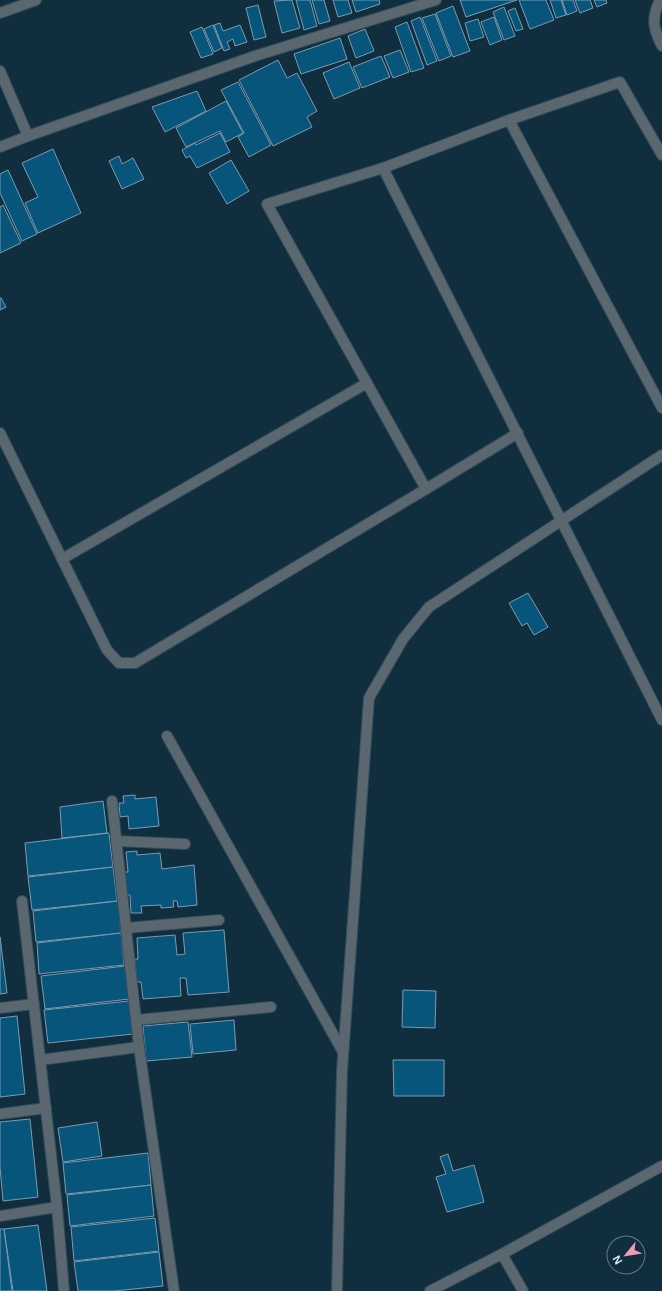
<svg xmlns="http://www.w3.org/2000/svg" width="662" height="1291" viewBox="0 0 662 1291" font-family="Helvetica,sans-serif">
<rect width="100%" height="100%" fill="#112e3f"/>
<g fill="#07557b" stroke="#7c9bb0">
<polygon points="292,0 300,28 282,33 274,1"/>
<polygon points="296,0 310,0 317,26 304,30"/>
<polygon points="312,0 324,0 330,21 319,24"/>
<polygon points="333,0 348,0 352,13 338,17"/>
<polygon points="352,0 379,0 380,4 356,12"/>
<polygon points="460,0 517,0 466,17"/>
<polygon points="519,0 546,0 554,20 530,29"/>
<polygon points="550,0 561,0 566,15 556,18"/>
<polygon points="562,0 573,0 577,11 567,15"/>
<polygon points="575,0 590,0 593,8 580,13"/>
<polygon points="594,0 606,0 607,3 597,7"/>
<polygon points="258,5 266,37 254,40 246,8"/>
<polygon points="453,6 470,51 453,57 436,13"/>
<polygon points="504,7 515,36 504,40 493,12"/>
<polygon points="515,8 523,29 516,31 508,11"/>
<polygon points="435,14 451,56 439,61 422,18"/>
<polygon points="420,17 437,61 427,65 411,21"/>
<polygon points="494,17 502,40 490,45 481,22"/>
<polygon points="478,19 484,37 470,41 465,23"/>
<polygon points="407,22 424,68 411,72 395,27"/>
<polygon points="220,23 223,31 240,25 247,42 235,46 233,39 227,42 230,49 224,51 214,25"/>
<polygon points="213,25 222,48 214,52 204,29"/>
<polygon points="202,27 213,54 201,58 190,32"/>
<polygon points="365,29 374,51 356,58 348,36"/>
<polygon points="340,38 347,59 301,74 294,54"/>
<polygon points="400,50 409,72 393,78 384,56"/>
<polygon points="381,56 390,77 362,88 353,67"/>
<polygon points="278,60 287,78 297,73 317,111 307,117 312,127 273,146 239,80"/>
<polygon points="349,62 360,88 334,99 323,73"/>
<polygon points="238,82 271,145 249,157 238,137 244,133 221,90"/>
<polygon points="197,91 206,111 165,132 152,107"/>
<polygon points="226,101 243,133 226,142 220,131 186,147 176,128"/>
<polygon points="220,133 230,152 197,168 190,156 186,158 182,150 195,143 196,145"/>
<polygon points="53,149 81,213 38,233 25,203 38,197 22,163"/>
<polygon points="119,156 122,164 133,158 144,179 122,189 109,161"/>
<polygon points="231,160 249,191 227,204 209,173"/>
<polygon points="8,170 37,234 22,241 0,193 0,174"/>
<polygon points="3,205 21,243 0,253 0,207"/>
<polygon points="0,298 1,298 6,307 0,310"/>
<polygon points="528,593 548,627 534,635 527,623 522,626 509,603"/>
<polygon points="135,795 135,799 156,797 159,826 129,829 128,816 120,817 119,803 124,803 123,796"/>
<polygon points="103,801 107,833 62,838 60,807"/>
<polygon points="109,833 113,867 28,876 25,843"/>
<polygon points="137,851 137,855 160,853 162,869 194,865 197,905 178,907 177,901 173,901 174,907 161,908 161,905 141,906 142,913 131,913 130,895 127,895 125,872 128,872 126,852"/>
<polygon points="113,867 117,901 32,910 28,877"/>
<polygon points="118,901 121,933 36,942 33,911"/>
<polygon points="224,930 229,992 188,995 186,978 180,978 181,996 143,999 141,982 137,982 135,959 138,959 137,938 175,935 177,955 185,954 183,933"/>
<polygon points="121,933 124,965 39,974 37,943"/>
<polygon points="0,937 7,993 0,994"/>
<polygon points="125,966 129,999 45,1009 41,976"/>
<polygon points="403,990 436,991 435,1028 402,1027"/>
<polygon points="129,1001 133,1034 48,1043 44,1010"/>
<polygon points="17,1016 25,1094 0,1097 0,1018"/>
<polygon points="234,1020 236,1050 193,1054 190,1024"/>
<polygon points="188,1022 192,1057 146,1061 143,1026"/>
<polygon points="393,1060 444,1060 444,1096 394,1096"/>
<polygon points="30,1119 38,1197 3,1201 0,1167 0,1122"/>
<polygon points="97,1122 102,1156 63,1162 58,1128"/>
<polygon points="148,1153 151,1185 66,1194 63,1163"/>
<polygon points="448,1154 453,1171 474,1165 484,1202 447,1212 436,1177 446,1174 440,1157"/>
<polygon points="151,1185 154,1216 70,1226 67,1195"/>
<polygon points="155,1218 159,1251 74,1261 71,1227"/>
<polygon points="38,1225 47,1291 13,1291 4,1229"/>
<polygon points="0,1229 4,1229 12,1291 0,1291"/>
<polygon points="159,1252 163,1286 114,1291 78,1291 74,1262"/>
</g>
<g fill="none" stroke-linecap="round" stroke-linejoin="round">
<g stroke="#314c5c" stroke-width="12">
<g id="minor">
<path d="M660,0C651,18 653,29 662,46"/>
<polyline points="0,13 36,0"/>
<polyline points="0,71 28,136 0,147"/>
<polyline points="509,120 662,408"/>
<polyline points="28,136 255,56 436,0"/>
<polyline points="383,168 662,720"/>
<polyline points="0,433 107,650 119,663 135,663 426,489"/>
<polyline points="518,433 426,489 267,204 383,168 509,120 620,82 662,155"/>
<polyline points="62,559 367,383"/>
<polyline points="167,736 343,1052"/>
<polyline points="112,801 139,1047"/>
<polyline points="116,841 185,844"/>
<polyline points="22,901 57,1207 64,1291"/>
<polyline points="126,928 219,920"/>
<polyline points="0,1008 34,1004"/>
<polyline points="136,1020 271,1007"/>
<polyline points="40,1060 139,1047 174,1291"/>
<polyline points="0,1114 46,1108"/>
<polyline points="0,1216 57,1207"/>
<polyline points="502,1254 523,1291"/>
<polyline points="337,1291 342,1071 369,698 403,639 429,607 662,455"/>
<polyline points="430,1291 502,1254 662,1166"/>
</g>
</g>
<use href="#minor" stroke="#5a676f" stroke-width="10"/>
</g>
<g transform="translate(626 1255) rotate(240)"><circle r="19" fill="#112e3f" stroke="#627a89"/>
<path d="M0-3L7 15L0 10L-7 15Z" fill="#f09ab5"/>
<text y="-6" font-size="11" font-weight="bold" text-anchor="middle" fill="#dbebf7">N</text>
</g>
</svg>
